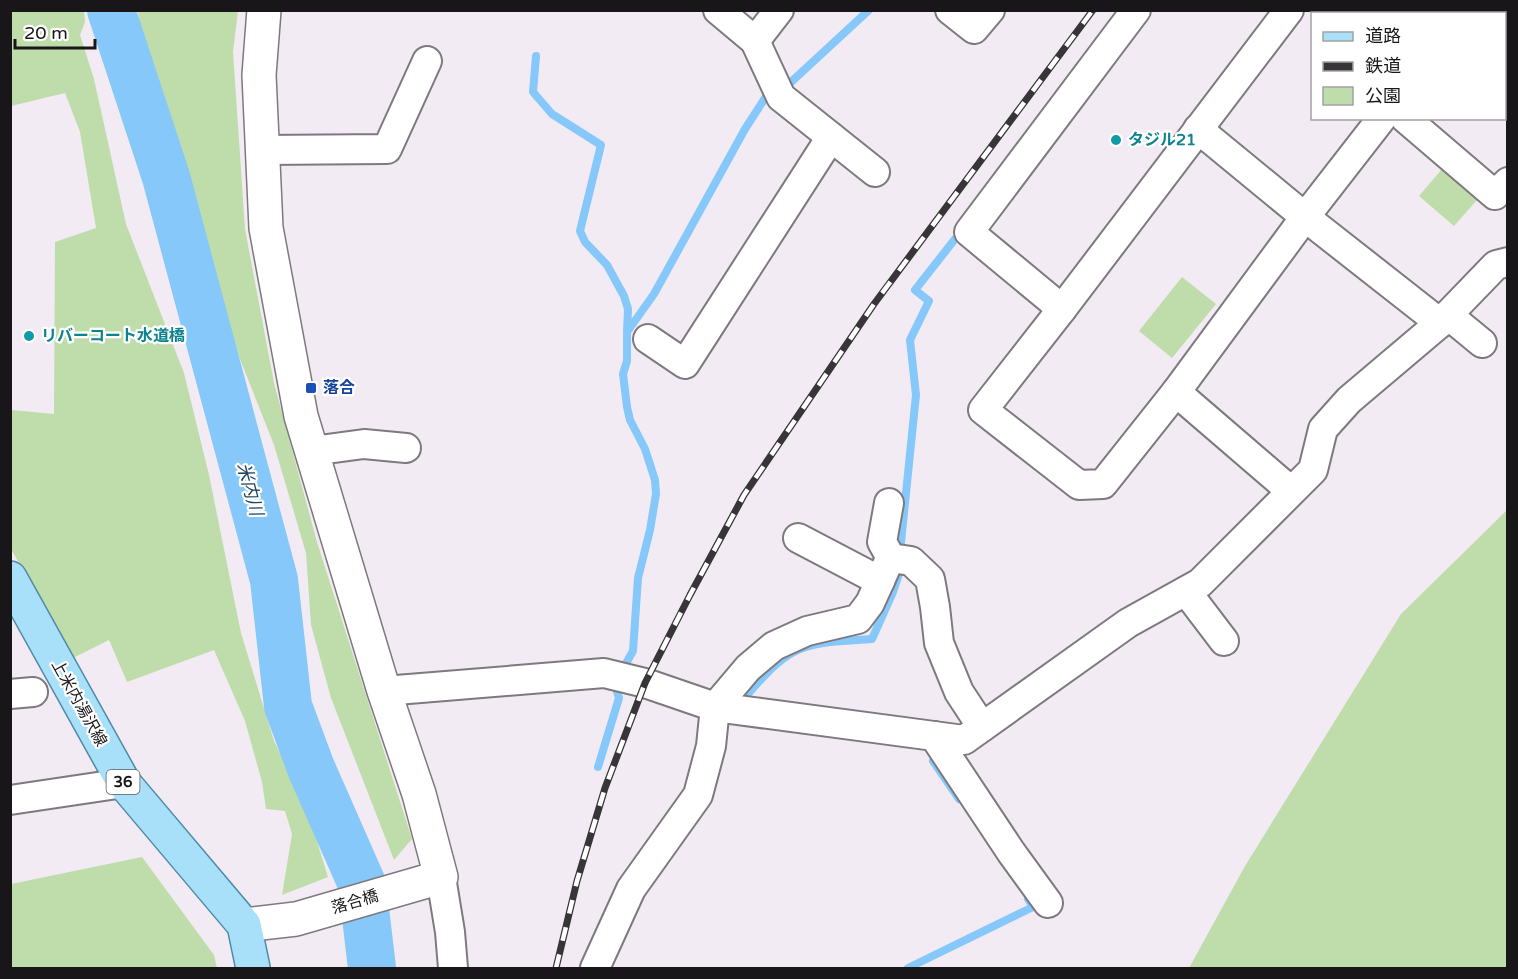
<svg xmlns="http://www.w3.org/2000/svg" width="1518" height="979" viewBox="0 0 1518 979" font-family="'Varela Round','Noto Sans JP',sans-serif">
<rect width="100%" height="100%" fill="#f3ebf3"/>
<g fill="#bfddaa">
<polygon points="16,10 84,11 85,22 80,35 94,79 126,224 184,373 209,475 241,633 274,741 306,806 328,877 282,895 292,834 285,811 266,809 262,782 245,721 214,650 127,682 109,640 73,658 11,549 11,410 54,414 55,242 96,228 80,132 65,93 11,106 11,13"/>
<polygon points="138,11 238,11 233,52 245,229 274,383 317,542 412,839 394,860 331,698 311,625 306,553 274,445 240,359 200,230 188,173 153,66 142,45"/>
<polygon points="1442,169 1477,200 1454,226 1419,196"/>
<polygon points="1182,277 1216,304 1172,358 1139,331"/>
<polygon points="1507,510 1507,968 1189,968 1245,866 1401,614"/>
<polygon points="142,857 214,955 217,968 11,968 11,884"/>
</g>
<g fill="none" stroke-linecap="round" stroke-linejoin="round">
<g stroke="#85c8f9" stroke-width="8">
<polyline points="536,56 533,92 552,114 601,145 580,231 585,242 607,265 624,296 628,309 627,332"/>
<polyline points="790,83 869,10"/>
<polyline points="900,552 916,395 910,340 929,301 915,290 955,239"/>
<polyline points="624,667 633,651 638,578 650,530 656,494 655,480 645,449 630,420 627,407 623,374 627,361 627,332 654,294 745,129 767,95"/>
<path d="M744,698C761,680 779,656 803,648C825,640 850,641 872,639L893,592L899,574"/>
<polyline points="933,761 959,799"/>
<polyline points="598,767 619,698 616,688"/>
<polyline points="908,968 1033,907 1028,899"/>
</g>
<polyline stroke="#85c8f9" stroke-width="48" points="111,10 166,177 274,580 288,706 311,768 362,884 372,968"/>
<g stroke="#7e787f" stroke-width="32">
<g id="minor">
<polyline points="718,10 755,41 781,97 875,172"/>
<polyline points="950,10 974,29 990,10"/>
<polyline points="1289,10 1062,309 983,410 1079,485 1103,484 1176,392 1305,217 1382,118"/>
<polyline points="1462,14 1465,10"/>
<polyline points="755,41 779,10"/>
<polyline points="1405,118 1495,195 1508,182"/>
<polyline points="1198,129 1305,217 1440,323"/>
<polyline points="263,150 387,149 427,61"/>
<polyline points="1062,309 969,232 1136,10"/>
<polyline points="1448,315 1482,343"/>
<polyline points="648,339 685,364 831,137"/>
<polyline points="1176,392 1291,491"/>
<polyline points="312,451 364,444 406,448"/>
<polyline points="889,503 882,542 891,558 911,561 930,579 935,607 939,643 959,692 982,727"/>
<polyline points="798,538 880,581 887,565"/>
<polyline points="1186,591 1224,641"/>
<polyline points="384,691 604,673 645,683 715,707 964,740 1128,623 1200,583 1313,470 1323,429 1349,400 1440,323 1496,265 1508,262"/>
<polyline points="10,694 33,692"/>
<polyline points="934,736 1011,852 1048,903"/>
<polyline points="10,800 124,783"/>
<polyline points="441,877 450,932 453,968"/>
<polyline points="595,968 631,889 698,795 711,746 715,707 748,668 774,646 807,631 858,619 870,603 880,581"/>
</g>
</g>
<g stroke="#7e787f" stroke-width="36">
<polyline id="tertiary" points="244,925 296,919 441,877 419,794 384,691 301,416 266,228 259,75 264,10"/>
</g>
<g stroke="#508aa8" stroke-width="36">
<polyline id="primary" points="10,578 124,783 244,925 253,968"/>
</g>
<use href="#minor" stroke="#fff" stroke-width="28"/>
<use href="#tertiary" stroke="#fff" stroke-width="33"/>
<use href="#primary" stroke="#a8dff9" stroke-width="33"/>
<g stroke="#383538" stroke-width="7">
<polyline id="rail" points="556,968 577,881 605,788 645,683 690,595 744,495 874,304 1093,10"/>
</g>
<use href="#rail" stroke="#fff" stroke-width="4.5" stroke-dasharray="14" stroke-linecap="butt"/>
</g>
<g fill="#0f9aa8" stroke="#fff" stroke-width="2">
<circle cx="1116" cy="140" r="6"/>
<circle cx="29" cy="336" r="6"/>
</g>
<rect fill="#1a4fb4" stroke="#fff" stroke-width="2" x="305" y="382" width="12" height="12" rx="3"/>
<g text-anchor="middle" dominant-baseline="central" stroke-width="4.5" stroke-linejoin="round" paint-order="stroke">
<rect fill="#fff" stroke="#5d5c5d" stroke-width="1.5" x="106.5" y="770" width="33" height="24" rx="4.5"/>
<g font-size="15" font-weight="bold" fill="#181618">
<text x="123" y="782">36</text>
</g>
<g font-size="16" font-weight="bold" fill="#0d838f" stroke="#fff" text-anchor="start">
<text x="1128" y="140">タジル21</text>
<text x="41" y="336">リバーコート水道橋</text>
</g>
<g font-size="16" font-weight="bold" fill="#164399" stroke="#fff" text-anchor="start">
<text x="323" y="388">落合</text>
</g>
<g font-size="16" fill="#181618" stroke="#fff">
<text transform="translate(79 703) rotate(61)">上米内湯沢線</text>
<text transform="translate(355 902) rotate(-16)">落合橋</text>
</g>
<g font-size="18" font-style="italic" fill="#20455e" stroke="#fff">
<text transform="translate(250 489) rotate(75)">米内川</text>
</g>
</g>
<rect width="1518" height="979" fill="none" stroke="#181618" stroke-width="24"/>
<rect x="1311" y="12" width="195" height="108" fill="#ffffff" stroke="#a3a2a3" stroke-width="1.5"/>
<rect x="1323" y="32" width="30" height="9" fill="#a8dff9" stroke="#a3a2a3" stroke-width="1.5"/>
<text x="1365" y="42" font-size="18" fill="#181618">道路</text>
<rect x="1323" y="62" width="30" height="9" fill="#383538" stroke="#a3a2a3" stroke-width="1.5"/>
<text x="1365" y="72" font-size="18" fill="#181618">鉄道</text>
<rect x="1323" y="87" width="30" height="18" fill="#bfddaa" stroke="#a3a2a3" stroke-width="1.5"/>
<text x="1365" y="102" font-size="18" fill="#181618">公園</text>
<path d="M15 39v9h80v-9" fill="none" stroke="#181618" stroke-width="3"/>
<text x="24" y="39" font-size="18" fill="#181618" stroke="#ffffff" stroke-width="4.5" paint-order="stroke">20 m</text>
</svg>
